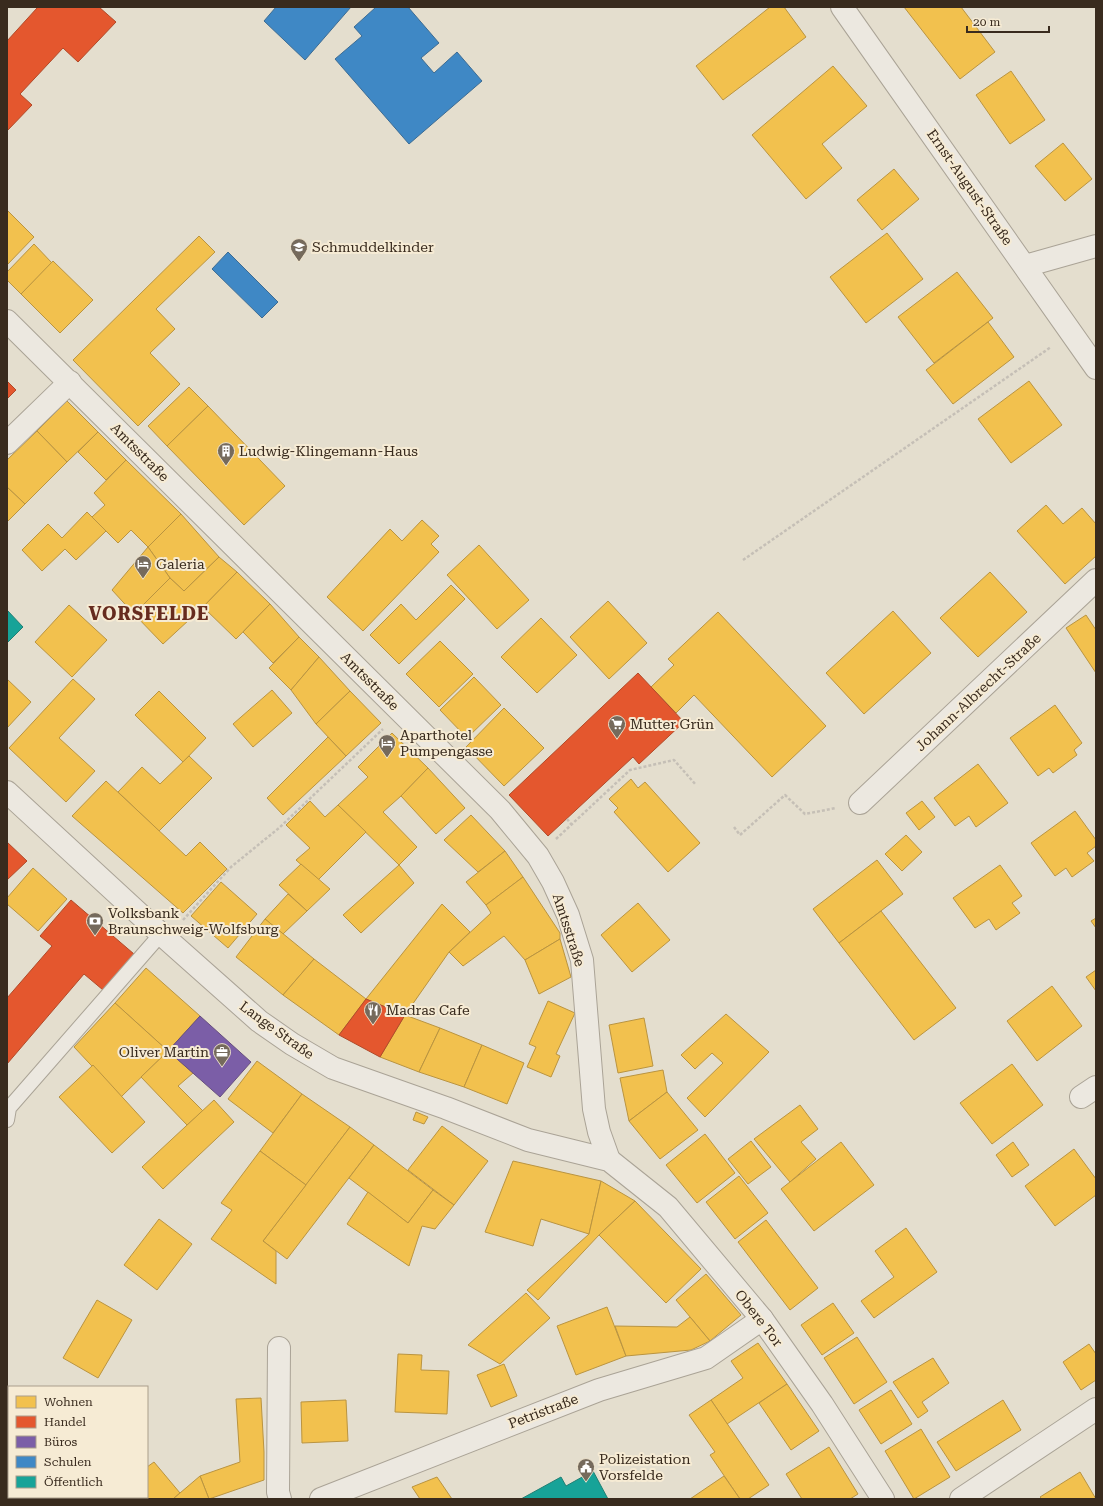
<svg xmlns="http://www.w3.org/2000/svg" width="1103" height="1506" viewBox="0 0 1103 1506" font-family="'Roboto Serif',serif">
<rect width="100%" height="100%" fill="#e4dece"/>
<polygon fill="#d4d5b0" points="7,1436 9,1438 9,1497 57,1497 59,1499 7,1499"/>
<g fill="#f2c14e" stroke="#ba9440">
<polygon points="770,7 784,7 806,37 723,100 696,66"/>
<polygon points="904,7 961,7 995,52 960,79"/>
<polygon points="833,66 867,106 822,144 842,168 806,199 752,135"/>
<polygon points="1011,71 1045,120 1010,144 976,95"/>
<polygon points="1063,143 1092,179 1065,201 1035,166"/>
<polygon points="894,169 919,199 882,230 857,200"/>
<polygon points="7,210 34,237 7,265"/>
<polygon points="887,233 923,279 866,323 830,277"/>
<polygon points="199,236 215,252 156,309 175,329 150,353 180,384 138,426 73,360"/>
<polygon points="34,244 52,263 21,294 7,280 7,272"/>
<polygon points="53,261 93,300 60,333 21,294"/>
<polygon points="957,272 993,318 934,363 898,317"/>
<polygon points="988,322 1014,357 953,404 926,370"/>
<polygon points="1029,381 1062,425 1011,463 978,419"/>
<polygon points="189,387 208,406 167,446 148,426"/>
<polygon points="67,401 98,432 67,462 37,431"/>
<polygon points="208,406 285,486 244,525 167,446"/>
<polygon points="37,431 67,462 25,504 7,487 7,460"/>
<polygon points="98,432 126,460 106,480 78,452"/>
<polygon points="126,460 181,514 148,547 131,530 118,543 92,517 105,505 94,493"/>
<polygon points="7,487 25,504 7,522"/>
<polygon points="1046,505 1063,524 1082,508 1096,524 1096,556 1065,584 1017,531"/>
<polygon points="87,512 106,531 76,560 65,549 42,571 22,550 48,524 62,538"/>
<polygon points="181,514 219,557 184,591 170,578 148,547"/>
<polygon points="422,520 439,536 431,544 439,552 363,631 327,597 390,529 402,541"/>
<polygon points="479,545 529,600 497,629 447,575"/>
<polygon points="148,547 170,578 134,614 112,590"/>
<polygon points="219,557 237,572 203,607 163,644 134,614 170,578 184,591"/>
<polygon points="237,572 270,604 236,639 203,607"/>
<polygon points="990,572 1027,612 978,657 940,618"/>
<polygon points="451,585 465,599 399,664 370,635 401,604 416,620"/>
<polygon points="608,601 647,643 609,679 570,637"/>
<polygon points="270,604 299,637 273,663 243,632"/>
<polygon points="69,605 107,640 72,677 35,642"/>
<polygon points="893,611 931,653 864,714 826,673"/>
<polygon points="718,612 826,726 772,777 694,695 676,713 651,687 674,665 668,659"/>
<polygon points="1086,615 1096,630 1096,673 1066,628"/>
<polygon points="541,618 577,655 537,693 501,657"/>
<polygon points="299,637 319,657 291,690 269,668"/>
<polygon points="440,641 473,674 439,707 406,674"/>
<polygon points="319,657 350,691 316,724 291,690"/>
<polygon points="474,677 501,705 467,738 440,710"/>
<polygon points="7,679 31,702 7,728"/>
<polygon points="73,679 95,699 59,738 95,771 66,802 9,748"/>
<polygon points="272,690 292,713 253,747 233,724"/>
<polygon points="159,691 206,738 183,762 135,715"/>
<polygon points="350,691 381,723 346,756 316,724"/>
<polygon points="1055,705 1082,743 1074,750 1077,755 1053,773 1049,768 1038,776 1010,738"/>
<polygon points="504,708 544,748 504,786 466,747"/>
<polygon points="392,733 428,768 401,796 383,812 417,847 399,865 338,805 368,777 358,767"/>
<polygon points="328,737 346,756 283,815 267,798"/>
<polygon points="189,756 212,778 159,831 118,792 142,767 160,784"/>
<polygon points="978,764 1008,803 976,827 969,816 955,826 934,798"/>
<polygon points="428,768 465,808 436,834 401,796"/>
<polygon points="631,779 638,788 645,782 700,843 668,872 614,812 618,808 609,799"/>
<polygon points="106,781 186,856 200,842 227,869 183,913 72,816"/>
<polygon points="310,801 325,817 338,805 366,832 318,880 296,860 310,848 286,825"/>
<polygon points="922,801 935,817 919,830 906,813"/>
<polygon points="1075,811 1096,840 1096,846 1087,853 1094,861 1072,877 1066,868 1055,876 1031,843"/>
<polygon points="471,815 505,851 478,872 444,840"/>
<polygon points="906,835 922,852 902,871 885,854"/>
<polygon points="505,851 523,877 486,905 466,882"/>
<polygon points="877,860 903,894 839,943 813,909"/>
<polygon points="301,864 330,889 307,911 279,885"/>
<polygon points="399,865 414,883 361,933 343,915"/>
<polygon points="1000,865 1022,896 1012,903 1020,913 996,930 989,919 975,928 953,898"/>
<polygon points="33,868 67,899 38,931 7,904 7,898"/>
<polygon points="523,877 560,933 560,939 525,960 504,936 463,966 449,952 491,913 486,905"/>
<polygon points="221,882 257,914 228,948 191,916"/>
<polygon points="288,894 307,911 283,934 265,919"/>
<polygon points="638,903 670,940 632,972 601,935"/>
<polygon points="442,904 470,932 449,952 405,1015 366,999"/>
<polygon points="881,911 956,1008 914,1040 839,943"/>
<polygon points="1096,918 1096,928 1091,921"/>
<polygon points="265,919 314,959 283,995 236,957"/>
<polygon points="560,939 571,977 539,994 525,960"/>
<polygon points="314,959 366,999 339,1035 283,995"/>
<polygon points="146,968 200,1016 168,1051 115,1003"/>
<polygon points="1096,970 1096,991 1086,977"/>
<polygon points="1052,986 1082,1026 1037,1061 1007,1021"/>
<polygon points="548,1001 575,1013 556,1054 560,1056 551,1077 527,1067 536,1047 529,1044"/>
<polygon points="115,1003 168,1051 121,1097 74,1047"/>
<polygon points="726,1014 769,1052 705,1117 687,1098 723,1063 712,1053 695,1069 681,1055"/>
<polygon points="405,1015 440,1028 419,1072 380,1057"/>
<polygon points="644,1018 653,1066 618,1073 609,1025"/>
<polygon points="440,1028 482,1045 464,1087 419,1072"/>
<polygon points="482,1045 524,1063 507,1104 464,1087"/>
<polygon points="168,1051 193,1073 178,1086 203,1111 187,1125 141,1077"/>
<polygon points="257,1061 302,1094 273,1133 228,1099"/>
<polygon points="1012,1064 1043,1105 992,1144 960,1103"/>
<polygon points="93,1065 145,1122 112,1153 59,1097"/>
<polygon points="663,1070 667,1092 629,1121 620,1078"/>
<polygon points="667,1092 698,1130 660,1159 629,1121"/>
<polygon points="302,1094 350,1127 306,1185 260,1151"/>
<polygon points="214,1100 234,1122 163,1189 142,1167"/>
<polygon points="800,1105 818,1129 801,1142 816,1159 790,1182 754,1139"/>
<polygon points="416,1112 428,1117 424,1124 413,1120"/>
<polygon points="442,1126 488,1161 454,1205 408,1170"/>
<polygon points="350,1127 374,1145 287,1259 263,1241"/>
<polygon points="705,1134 735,1173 697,1203 666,1165"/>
<polygon points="751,1141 771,1167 748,1184 728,1159"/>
<polygon points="841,1142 874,1185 814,1231 781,1189"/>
<polygon points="1013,1142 1029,1165 1012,1177 996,1155"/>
<polygon points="374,1145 433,1190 408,1223 349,1178"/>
<polygon points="1074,1149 1096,1179 1096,1195 1055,1226 1025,1186"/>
<polygon points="260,1151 306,1185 263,1241 276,1251 276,1284 211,1239 232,1210 221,1203"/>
<polygon points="513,1161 601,1181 589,1234 541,1219 533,1246 485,1232"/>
<polygon points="739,1176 768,1213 735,1239 706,1202"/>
<polygon points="601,1181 635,1201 599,1235 538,1300 527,1290 589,1234"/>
<polygon points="433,1190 454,1205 435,1229 422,1226 409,1266 347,1224 368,1192 408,1223"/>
<polygon points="635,1201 701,1269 666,1303 599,1235"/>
<polygon points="159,1219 192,1244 157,1290 124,1265"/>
<polygon points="766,1220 818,1288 790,1310 738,1242"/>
<polygon points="906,1228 937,1272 874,1318 861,1301 894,1277 875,1251"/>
<polygon points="706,1274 741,1315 710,1341 676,1300"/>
<polygon points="526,1293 550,1318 500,1364 468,1345"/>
<polygon points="97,1300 132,1320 98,1378 63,1358"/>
<polygon points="833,1303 854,1333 822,1355 801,1325"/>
<polygon points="607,1307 626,1356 576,1375 557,1326"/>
<polygon points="690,1317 710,1341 691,1350 626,1356 615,1326 677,1327"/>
<polygon points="857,1337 887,1382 854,1404 824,1358"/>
<polygon points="758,1343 787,1384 727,1424 711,1400 743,1378 731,1361"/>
<polygon points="1089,1344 1096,1354 1096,1380 1081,1390 1063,1362"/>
<polygon points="398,1354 422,1355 421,1370 449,1371 447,1414 395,1412"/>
<polygon points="933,1358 949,1383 922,1402 928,1411 918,1418 893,1382"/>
<polygon points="504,1364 517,1396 491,1407 477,1375"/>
<polygon points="787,1384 819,1431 791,1450 759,1403"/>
<polygon points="891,1390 912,1424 881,1444 859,1410"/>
<polygon points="261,1398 264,1452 264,1480 209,1499 200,1476 240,1462 236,1399"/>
<polygon points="346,1400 348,1441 302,1443 301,1402"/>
<polygon points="711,1400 769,1485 748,1499 740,1499 710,1455 715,1452 689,1415"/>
<polygon points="1003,1400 1021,1430 956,1471 937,1442"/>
<polygon points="921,1429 950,1477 914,1499 885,1451"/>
<polygon points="829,1447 858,1494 850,1499 802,1499 786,1474"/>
<polygon points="154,1462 180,1493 173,1499 109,1499 111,1497 147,1497 147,1467"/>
<polygon points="1080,1472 1096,1499 1042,1499 1040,1497"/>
<polygon points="200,1476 209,1499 173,1499 180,1493"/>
<polygon points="724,1476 740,1499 690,1499"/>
<polygon points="437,1477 452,1499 420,1499 412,1487"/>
</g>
<g fill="#e4572e" stroke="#b14a29">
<polygon points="36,7 99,7 116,22 78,62 63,48 20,94 32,105 7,131 7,41 37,8"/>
<polygon points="7,381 16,390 7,399"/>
<polygon points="638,673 684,722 639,764 633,757 548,836 509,795"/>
<polygon points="7,842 27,861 7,880"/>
<polygon points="71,900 134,954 103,990 84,974 7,1064 7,998 52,946 40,936"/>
<polygon points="366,999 405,1015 380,1057 339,1035"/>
</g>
<polygon fill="#7b5ea7" stroke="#674f7e" points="200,1016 251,1062 220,1097 168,1051"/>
<g fill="#3f88c5" stroke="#3d6c93">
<polygon points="276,7 351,7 305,60 264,21"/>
<polygon points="376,7 408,7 439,43 421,58 434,73 457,52 482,81 409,144 335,59 362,36 354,27"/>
<polygon points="228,252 278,302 262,318 212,269"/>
</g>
<g fill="#17a398" stroke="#217f73">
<polygon points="7,610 23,627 7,643"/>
<polygon points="593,1471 608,1499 521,1499 561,1477 566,1486"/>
</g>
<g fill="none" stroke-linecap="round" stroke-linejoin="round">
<g stroke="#aaa396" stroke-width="16">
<polyline id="lane" points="7,1120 9,1108 161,934"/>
</g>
<g stroke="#aaa396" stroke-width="24">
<g id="street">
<polyline points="842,7 1096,368"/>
<polyline points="1025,266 1096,246"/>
<polyline points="7,321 500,810 538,856 553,882 568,915 582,960 594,1109 599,1132 609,1160"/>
<polyline points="7,443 70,382"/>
<polyline points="7,792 161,934 259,1021 292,1044 333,1068 446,1108 528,1140 609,1160 668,1207 762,1319 822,1404 883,1499"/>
<polyline points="860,803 1096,580"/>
<polyline points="1081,1097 1096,1087"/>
<polyline points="279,1348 278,1492 280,1499"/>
<polyline points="7,1411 9,1414"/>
<polyline points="75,1497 77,1499"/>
<polyline points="321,1499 599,1390 706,1358 762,1319"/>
<polyline points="961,1499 1096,1409"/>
</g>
</g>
<g stroke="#c5bfb6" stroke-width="2.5" stroke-dasharray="3 2" stroke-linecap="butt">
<polyline points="743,560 1051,347"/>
<polyline points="567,819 571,824"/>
<polyline points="734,827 740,835 785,795 805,814 836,808"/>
<polyline points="556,839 630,770 674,760 696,785"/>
<polyline points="183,920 231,867 279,828 383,729"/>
</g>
<use href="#lane" stroke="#ece8e0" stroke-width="14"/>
<use href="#street" stroke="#ece8e0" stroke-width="22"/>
</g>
<defs>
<g id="school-pin" transform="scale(0.9)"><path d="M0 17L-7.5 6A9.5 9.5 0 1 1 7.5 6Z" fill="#756a5c" stroke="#f6ebd4"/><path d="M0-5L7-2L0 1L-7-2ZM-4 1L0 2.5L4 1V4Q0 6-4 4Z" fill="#fff"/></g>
<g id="building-pin" transform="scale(0.9)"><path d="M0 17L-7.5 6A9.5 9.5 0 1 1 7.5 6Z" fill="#756a5c" stroke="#f6ebd4"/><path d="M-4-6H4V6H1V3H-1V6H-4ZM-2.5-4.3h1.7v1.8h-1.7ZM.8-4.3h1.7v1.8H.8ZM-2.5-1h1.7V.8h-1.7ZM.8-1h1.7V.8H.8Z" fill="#fff"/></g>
<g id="hotel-pin" transform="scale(0.9)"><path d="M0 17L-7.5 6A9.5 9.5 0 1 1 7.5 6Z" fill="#756a5c" stroke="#f6ebd4"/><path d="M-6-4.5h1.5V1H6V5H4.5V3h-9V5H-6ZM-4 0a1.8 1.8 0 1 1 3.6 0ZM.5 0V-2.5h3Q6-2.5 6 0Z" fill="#fff"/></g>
<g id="supermarket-pin" transform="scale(0.9)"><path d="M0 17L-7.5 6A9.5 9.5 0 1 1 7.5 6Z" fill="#756a5c" stroke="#f6ebd4"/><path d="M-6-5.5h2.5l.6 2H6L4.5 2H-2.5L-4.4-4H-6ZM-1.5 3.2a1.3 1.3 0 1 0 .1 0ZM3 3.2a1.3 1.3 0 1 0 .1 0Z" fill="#fff"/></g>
<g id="bank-pin" transform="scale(0.9)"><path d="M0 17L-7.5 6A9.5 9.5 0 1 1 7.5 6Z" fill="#756a5c" stroke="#f6ebd4"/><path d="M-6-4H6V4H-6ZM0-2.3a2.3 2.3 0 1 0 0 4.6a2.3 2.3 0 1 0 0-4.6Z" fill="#fff"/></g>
<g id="restaurant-pin" transform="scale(0.9)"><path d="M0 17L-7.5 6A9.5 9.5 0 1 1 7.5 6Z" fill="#756a5c" stroke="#f6ebd4"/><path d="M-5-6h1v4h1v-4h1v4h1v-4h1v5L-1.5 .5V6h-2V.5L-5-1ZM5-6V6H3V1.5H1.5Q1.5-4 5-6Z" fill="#fff"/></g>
<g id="office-pin" transform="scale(0.9)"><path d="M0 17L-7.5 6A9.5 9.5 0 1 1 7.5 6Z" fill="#756a5c" stroke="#f6ebd4"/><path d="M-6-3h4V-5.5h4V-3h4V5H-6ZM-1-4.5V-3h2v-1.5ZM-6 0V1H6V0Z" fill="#fff"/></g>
<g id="civic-pin" transform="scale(0.9)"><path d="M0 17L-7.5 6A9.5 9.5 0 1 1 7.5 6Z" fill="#756a5c" stroke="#f6ebd4"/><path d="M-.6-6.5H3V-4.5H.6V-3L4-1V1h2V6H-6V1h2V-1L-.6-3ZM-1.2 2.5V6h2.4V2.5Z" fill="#fff"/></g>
</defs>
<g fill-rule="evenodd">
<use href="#school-pin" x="299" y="247"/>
<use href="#building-pin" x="226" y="451"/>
<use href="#hotel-pin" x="143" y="564"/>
<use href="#supermarket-pin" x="617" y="724"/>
<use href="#hotel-pin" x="387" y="743"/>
<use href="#bank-pin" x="95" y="921"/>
<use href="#restaurant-pin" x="373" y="1010"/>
<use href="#office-pin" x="222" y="1052"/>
<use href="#civic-pin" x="586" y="1467"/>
</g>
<g text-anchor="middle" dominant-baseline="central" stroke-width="4" stroke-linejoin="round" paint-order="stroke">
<g font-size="14" fill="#392b1e" stroke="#f6ebd4">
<text transform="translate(970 187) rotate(55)">Ernst-August-Straße</text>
<text transform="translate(140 452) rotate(45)">Amtsstraße</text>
<text transform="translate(370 681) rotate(45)">Amtsstraße</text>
<text transform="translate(978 692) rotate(-43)">Johann-Albrecht-Straße</text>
<text transform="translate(569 930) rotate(72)">Amtsstraße</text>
<text transform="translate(277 1030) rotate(36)">Lange Straße</text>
<text transform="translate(759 1318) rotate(52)">Obere Tor</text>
<text transform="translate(543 1411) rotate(-21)">Petristraße</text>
</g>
<g font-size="14" fill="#392b1e" stroke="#f6ebd4" text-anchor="start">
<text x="312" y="247">Schmuddelkinder</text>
<text x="239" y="451">Ludwig-Klingemann-Haus</text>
<text x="156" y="564">Galeria</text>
<text x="630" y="724">Mutter Grün</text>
<text x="400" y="735">Aparthotel<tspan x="400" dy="16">Pumpengasse</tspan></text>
<text x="108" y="913">Volksbank<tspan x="108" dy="16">Braunschweig-Wolfsburg</tspan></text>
<text x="386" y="1010">Madras Cafe</text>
<text x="209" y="1052" text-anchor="end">Oliver Martin</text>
<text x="599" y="1459">Polizeistation<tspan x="599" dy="16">Vorsfelde</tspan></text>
</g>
<g font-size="18" font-weight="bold" letter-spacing="1" fill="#662b1e" stroke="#f6ebd4">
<text x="149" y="613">VORSFELDE</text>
</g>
</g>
<rect width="1103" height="1506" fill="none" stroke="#392b1e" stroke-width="16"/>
<rect x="8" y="1386" width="140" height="112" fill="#f6ebd4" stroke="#aa9e8b"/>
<rect x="16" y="1396" width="20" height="12" fill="#f2c14e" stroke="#aa9e8b"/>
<text x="44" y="1406" font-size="12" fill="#392b1e">Wohnen</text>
<rect x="16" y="1416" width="20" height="12" fill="#e4572e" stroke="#aa9e8b"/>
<text x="44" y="1426" font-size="12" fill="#392b1e">Handel</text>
<rect x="16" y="1436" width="20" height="12" fill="#7b5ea7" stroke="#aa9e8b"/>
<text x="44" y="1446" font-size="12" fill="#392b1e">Büros</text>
<rect x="16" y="1456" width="20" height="12" fill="#3f88c5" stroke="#aa9e8b"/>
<text x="44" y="1466" font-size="12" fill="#392b1e">Schulen</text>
<rect x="16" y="1476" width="20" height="12" fill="#17a398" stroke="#aa9e8b"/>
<text x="44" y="1486" font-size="12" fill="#392b1e">Öffentlich</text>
<path d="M967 26v6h82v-6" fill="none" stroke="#392b1e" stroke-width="2"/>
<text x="973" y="26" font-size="12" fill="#392b1e" stroke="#f6ebd4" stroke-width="3" paint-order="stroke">20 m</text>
</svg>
